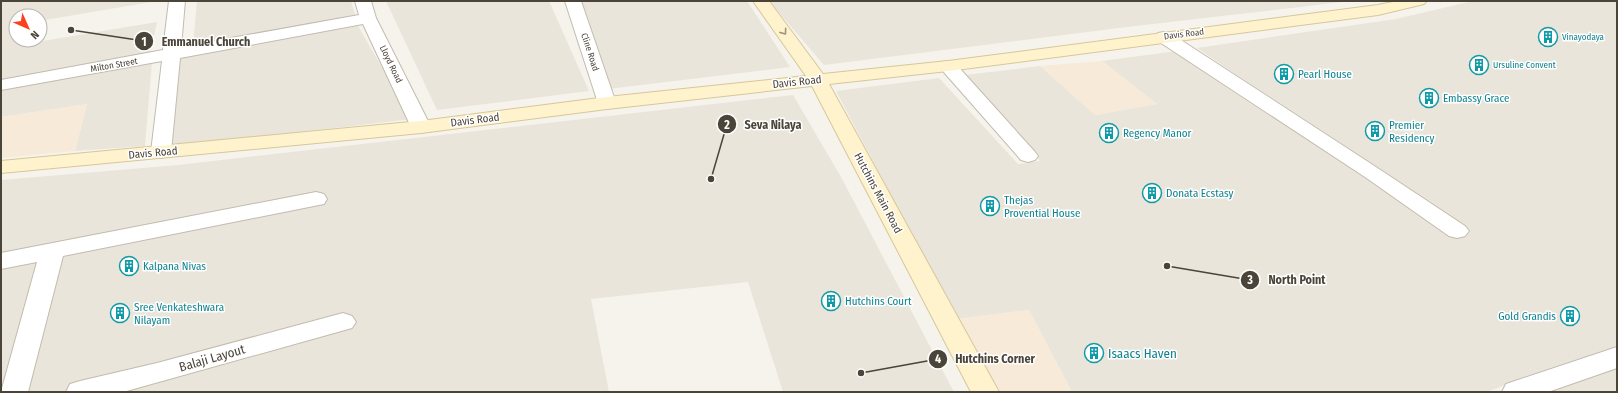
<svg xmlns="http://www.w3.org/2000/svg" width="1618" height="393" viewBox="0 0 1618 393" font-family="'Fira Sans Condensed',sans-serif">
<rect width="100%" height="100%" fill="#f6f3ec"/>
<g fill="#eae5da">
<polygon points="1,1 157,1 45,20 40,34 40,16 16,16 16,40 38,40 37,42 157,22 150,55 1,81"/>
<polygon points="197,1 351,1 356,18 193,45"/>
<polygon points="386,1 549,1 589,91 437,110"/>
<polygon points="580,1 747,1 790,67 608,89"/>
<polygon points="769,1 1351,1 1135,26 824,65"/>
<polygon points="1473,1 1611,1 1617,3 1617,346 1486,392 1072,392 1029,310 956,319 836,91 939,78 1018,164 1040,161 965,75 1040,66 1095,115 1157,104 1102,61 1177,51 1452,236 1468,232 1197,48 1396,19"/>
<polygon points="358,26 412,119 171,147 180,57"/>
<polygon points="152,62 145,146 75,151 87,104 1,117 2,89"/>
<polygon points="793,95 841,177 954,392 783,392 748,282 591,299 609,392 1,392 1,180 178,165"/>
<polygon points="1617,367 1617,392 1548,392"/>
</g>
<g fill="#f7ead8">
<polygon points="1102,61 1157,104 1095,115 1040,66"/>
<polygon points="87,104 75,151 1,158 1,117"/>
<polygon points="1029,310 1072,392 994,392 956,319"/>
</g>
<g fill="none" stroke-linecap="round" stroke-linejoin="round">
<g stroke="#c2bbae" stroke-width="2">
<g id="street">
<polygon points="169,1 185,1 181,47 359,15 355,1 371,1 376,18 431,127 428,131 421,133 414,131 411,127 363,24 180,58 171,152 168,156 161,158 154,156 151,152 162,61 1,90 1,80 163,50"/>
<polygon points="565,1 581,1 616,103 614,107 607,109 600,107 598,103"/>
<polygon points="1164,32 1170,33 1379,169 1465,226 1469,231 1465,236 1457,238 1449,236 1365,177 1158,41 1156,37 1158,33"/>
<polygon points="948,61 954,62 1035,152 1038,156 1035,160 1028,162 1021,160 942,70 939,66 942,62"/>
<polygon points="316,192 324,194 327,199 324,204 63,256 28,392 1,392 37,262 1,269 1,253"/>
<polygon points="343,313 352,316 356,322 352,328 123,392 66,392 70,384 80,381 157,363"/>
<polygon points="1617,347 1617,368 1548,392 1502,392 1506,384"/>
</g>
</g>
<g stroke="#d6c79b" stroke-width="2">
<polygon id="secondary" points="753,1 769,1 823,74 948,61 1378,5 1398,1 1427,1 1424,4 1378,15 948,71 829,84 999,392 971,392 812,86 607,109 421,133 1,173 1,161 421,121 607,97 806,76"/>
</g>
<use href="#street" fill="#fff" fill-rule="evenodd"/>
<use href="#secondary" fill="#fff3cd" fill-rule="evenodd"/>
</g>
<defs><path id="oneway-chevron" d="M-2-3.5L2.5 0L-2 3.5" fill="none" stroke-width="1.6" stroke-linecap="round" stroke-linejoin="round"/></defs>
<use stroke="#9c937c" href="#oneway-chevron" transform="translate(784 32) rotate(54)"/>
<defs>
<g id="building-ring" transform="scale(1)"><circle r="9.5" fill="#fff" stroke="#0f9aa8" stroke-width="1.5"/><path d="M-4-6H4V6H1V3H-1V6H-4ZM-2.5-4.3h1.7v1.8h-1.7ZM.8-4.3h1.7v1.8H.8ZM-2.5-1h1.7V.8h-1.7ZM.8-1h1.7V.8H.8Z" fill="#0f9aa8"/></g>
</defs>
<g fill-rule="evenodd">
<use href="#building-ring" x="1548" y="37"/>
<use href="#building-ring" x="1479" y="65"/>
<use href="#building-ring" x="1284" y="74"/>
<use href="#building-ring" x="1429" y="98"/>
<use href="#building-ring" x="1375" y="131"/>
<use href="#building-ring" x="1109" y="133"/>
<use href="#building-ring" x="1152" y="193"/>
<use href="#building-ring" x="990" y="206"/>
<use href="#building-ring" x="129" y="266"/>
<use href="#building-ring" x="831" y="301"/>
<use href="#building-ring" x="120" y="313"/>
<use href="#building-ring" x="1570" y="316"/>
<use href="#building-ring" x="1094" y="353"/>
</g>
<g text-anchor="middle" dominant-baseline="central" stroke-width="3" stroke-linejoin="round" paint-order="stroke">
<g font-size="9" fill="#4b4439" stroke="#fff">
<text transform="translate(1184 34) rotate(-7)">Davis Road</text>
<text transform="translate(590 52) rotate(72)">Cline Road</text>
<text transform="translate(391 64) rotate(64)">Lloyd Road</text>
<text transform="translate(114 65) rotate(-10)">Milton Street</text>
</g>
<g font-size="9" fill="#0d838f" stroke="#fff" text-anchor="start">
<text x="1562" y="37">Vinayodaya</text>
<text x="1493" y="65">Ursuline Convent</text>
</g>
<g font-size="11" fill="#0d838f" stroke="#fff" text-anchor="start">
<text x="1298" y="74">Pearl House</text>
<text x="1443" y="98">Embassy Grace</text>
<text x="1389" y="125">Premier<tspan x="1389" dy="13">Residency</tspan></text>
<text x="1123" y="133">Regency Manor</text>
<text x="1166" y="193">Donata Ecstasy</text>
<text x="1004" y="200">Thejas<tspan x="1004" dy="13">Provential House</tspan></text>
<text x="143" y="266">Kalpana Nivas</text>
<text x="845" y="301">Hutchins Court</text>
<text x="134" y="307">Sree Venkateshwara<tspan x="134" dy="13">Nilayam</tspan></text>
<text x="1556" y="316" text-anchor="end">Gold Grandis</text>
</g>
<g font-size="11" fill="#4b4439" stroke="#fff">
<text transform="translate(797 82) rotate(-6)">Davis Road</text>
<text transform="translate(475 120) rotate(-7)">Davis Road</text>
<text transform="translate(153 153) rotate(-5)">Davis Road</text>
<text transform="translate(878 193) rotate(62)">Hutchins Main Road</text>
</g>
<g font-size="13" fill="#0d838f" stroke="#fff" text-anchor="start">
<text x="1108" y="353">Isaacs Haven</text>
</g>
<g font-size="13" fill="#4b4439" stroke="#fff">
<text transform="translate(212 358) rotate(-16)">Balaji Layout</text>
</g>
</g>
<path fill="none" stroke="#4b4439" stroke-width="1.5" d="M71 30L144 41M711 179L727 124M1167 266L1250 280M861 373L938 359"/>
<g fill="#4b4439" stroke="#fff" stroke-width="1.5">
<circle cx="71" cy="30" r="4"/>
<circle cx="711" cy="179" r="4"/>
<circle cx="1167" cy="266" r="4"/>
<circle cx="861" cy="373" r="4"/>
<circle cx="144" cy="41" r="10"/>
<circle cx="727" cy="124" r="10"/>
<circle cx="1250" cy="280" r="10"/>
<circle cx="938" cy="359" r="10"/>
</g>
<g font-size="12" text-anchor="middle" font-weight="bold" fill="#fff">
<text x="144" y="46">1</text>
<text x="727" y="129">2</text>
<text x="1250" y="284">3</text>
<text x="938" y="363">4</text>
</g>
<g font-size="12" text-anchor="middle" font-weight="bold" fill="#4b4439" stroke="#fff" stroke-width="3" stroke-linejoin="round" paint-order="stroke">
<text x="206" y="46">Emmanuel Church</text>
<text x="773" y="129">Seva Nilaya</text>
<text x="1297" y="284">North Point</text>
<text x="995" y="363">Hutchins Corner</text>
</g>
<rect width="1618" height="393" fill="none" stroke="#4b4439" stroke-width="4"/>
<g transform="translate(28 28) rotate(135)"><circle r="19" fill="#ffffff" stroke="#b7b4b0"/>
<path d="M0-3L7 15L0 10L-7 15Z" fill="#fc3f1d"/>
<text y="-6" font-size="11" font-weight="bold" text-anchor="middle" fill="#4b4439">N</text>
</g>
</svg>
